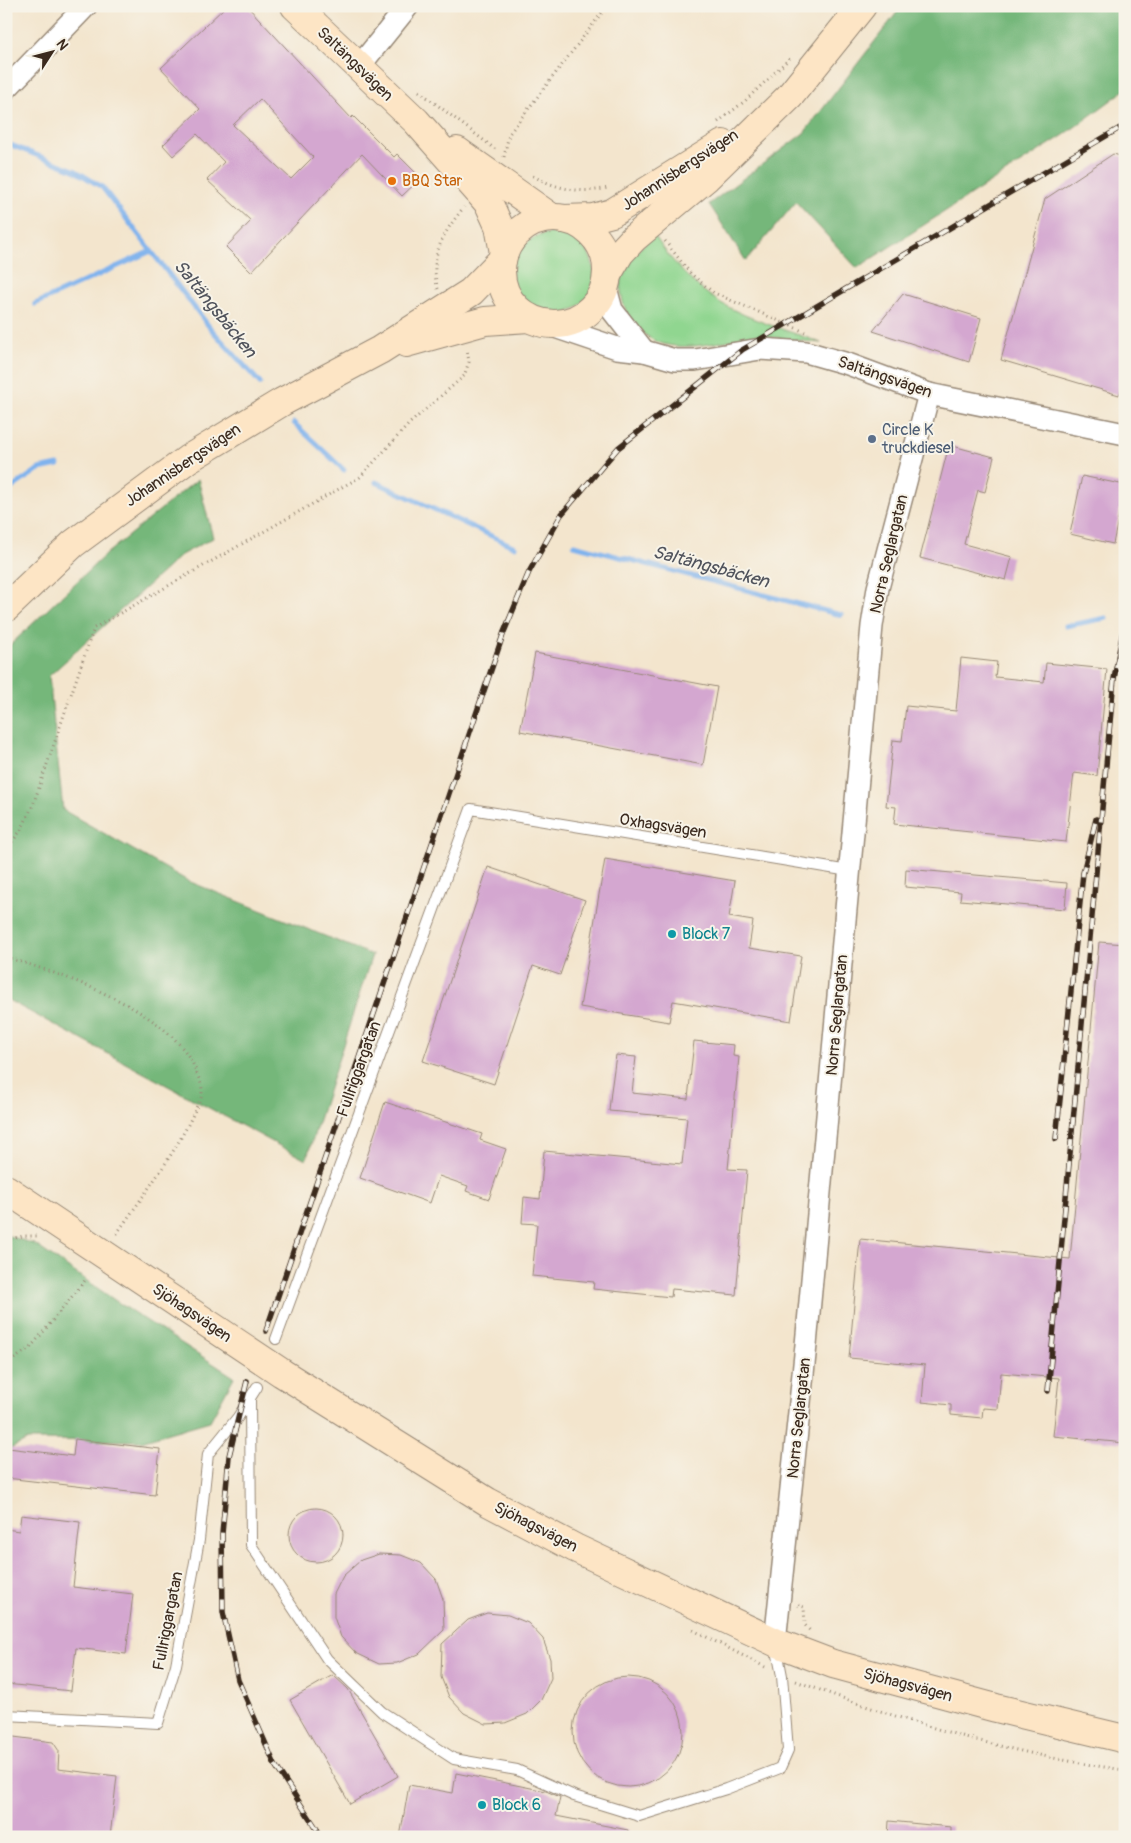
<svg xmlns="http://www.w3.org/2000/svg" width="1131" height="1843" viewBox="0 0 1131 1843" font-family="Pangolin,sans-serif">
<rect width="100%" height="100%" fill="#f7f3e8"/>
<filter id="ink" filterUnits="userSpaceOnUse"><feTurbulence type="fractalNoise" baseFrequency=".02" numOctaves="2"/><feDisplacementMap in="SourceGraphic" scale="10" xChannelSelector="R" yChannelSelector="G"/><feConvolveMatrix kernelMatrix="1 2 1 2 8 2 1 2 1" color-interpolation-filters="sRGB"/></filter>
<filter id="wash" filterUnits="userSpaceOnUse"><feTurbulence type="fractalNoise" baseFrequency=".0096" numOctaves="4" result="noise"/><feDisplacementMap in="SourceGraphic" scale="20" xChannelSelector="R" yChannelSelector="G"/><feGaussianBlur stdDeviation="1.12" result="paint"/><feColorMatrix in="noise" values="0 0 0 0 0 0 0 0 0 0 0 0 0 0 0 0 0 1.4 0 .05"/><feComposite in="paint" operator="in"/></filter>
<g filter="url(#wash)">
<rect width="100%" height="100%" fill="#f3e5cd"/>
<g fill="#90d690" stroke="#668057">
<circle cx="553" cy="274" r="41"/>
<path d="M654,235C672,262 693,286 721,303C751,321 788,330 821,343C800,341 777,336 756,337C717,339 668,362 638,328C630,319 626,313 623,302C614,269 632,256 654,235Z"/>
</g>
<g fill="#74b77a" stroke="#58704c">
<polygon points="902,6 1125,6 1125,90 1064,135 857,268 796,202 746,261 709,204 804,133"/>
<polygon points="198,479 213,538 181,555 49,676 63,810 188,881 372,955 306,1160 6,999 6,649 106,554"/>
<polygon points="6,1235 34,1244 116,1301 234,1377 210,1421 141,1441 28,1440 6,1451"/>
</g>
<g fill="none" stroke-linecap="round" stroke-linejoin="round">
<g stroke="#80b3ed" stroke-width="5">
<polyline points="6,143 74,170 102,187 211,329 260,383"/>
<polyline points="35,304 151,251"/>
<polyline points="6,317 7,317"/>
<polyline points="294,423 344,470"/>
<polyline points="376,482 515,547"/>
<polyline points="6,492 39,469 58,465"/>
<polyline points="574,545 841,615"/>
<polyline points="1066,626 1106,618"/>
</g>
</g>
<g id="blocks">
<g fill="#d4a7d0" fill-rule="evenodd">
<path d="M226,6H247L351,118L353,116L394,157L397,154L421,178L402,196L362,154L251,272L226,247L251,221L207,180L224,162L197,134L173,156L163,145L200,109L161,68ZM260,99L313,157L291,179L233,125Z"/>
<polygon points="1113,154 1125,157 1125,381 1119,395 1001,360 1045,199"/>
<polygon points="903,294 981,318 969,362 873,331"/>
<polygon points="949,445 994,457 985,492 978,490 964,544 1012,557 1006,580 920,558"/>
<polygon points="1082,476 1125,485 1113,544 1070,534"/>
<polygon points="535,653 717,687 703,765 520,731"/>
<polygon points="961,658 997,662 995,677 1044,682 1046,663 1107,669 1097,776 1074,773 1066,842 894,824 896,807 886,806 893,740 902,741 906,706 956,711"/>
<polygon points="605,859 735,881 729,917 753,921 749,948 801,956 791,1021 673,1001 669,1022 580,1007"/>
<polygon points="488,867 585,900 560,975 533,966 494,1084 423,1061"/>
<polygon points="906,869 1067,883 1065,909 960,900 961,892 905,887"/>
<polygon points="1099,942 1125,944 1125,1443 1053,1436 1059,1378 1001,1373 998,1409 983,1408 982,1418 951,1415 951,1405 922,1402 925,1365 849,1358 860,1239 1070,1259"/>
<polygon points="694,1041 734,1045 733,1056 739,1057 728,1169 747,1170 736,1295 672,1289 671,1297 593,1289 594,1282 532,1276 537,1224 522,1223 524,1197 540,1199 544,1151 682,1164 687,1118 609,1111 611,1091 616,1055 636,1057 632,1093 688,1099"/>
<polygon points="385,1102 482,1134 480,1140 506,1149 489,1199 466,1191 468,1186 439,1176 430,1203 360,1178"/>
<polygon points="75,1439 160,1449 155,1495 6,1478 8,1448 73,1456"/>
<circle cx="316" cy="1535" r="27"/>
<polygon points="21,1515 80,1522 73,1587 133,1594 126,1654 76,1648 71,1691 6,1684 6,1529 19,1531"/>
<polygon points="379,1554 401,1555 421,1563 436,1579 443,1599 444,1630 419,1654 397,1663 379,1664 356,1653 341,1637 334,1617 334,1594 343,1576 361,1560"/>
<polygon points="487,1613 508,1615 528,1623 543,1639 550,1659 551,1678 541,1700 527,1714 505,1723 486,1724 464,1713 449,1697 441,1677 442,1644 468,1620"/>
<polygon points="333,1675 348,1689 398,1776 350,1804 290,1700"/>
<circle cx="628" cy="1732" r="55"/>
<polygon points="6,1736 53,1742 59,1751 58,1769 117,1776 110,1837 6,1837"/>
<polygon points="456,1773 546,1791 560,1797 556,1816 628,1830 627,1837 400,1837 409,1785 453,1793"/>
<polygon points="889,1821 951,1827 951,1837 888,1837"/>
</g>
</g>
</g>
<g filter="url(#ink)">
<use href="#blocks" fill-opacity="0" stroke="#978876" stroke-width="1"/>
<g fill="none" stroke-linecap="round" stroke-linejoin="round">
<g stroke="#978876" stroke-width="12">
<g id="lane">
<polyline points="276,1339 471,809 849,871"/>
<polyline points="250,1398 251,1545 327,1659 382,1712 454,1759 517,1770 574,1796 639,1816 726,1789 780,1768 788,1750 782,1676 776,1645"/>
<polyline points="6,1715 158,1723 176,1665 199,1540 208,1454 238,1417 257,1387"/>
</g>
</g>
<g stroke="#978876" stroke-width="24">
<g id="street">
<polyline points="358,68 408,6"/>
<polyline points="6,89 86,6"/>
<polyline points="605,284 612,310 644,351"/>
<polyline points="543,323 617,348 644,351 675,360 695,360 760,349 806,352 848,364 929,394 1125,434"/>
<polyline points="775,1642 806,1345 872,626 878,588 929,394"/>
</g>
</g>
<g stroke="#978876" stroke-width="30">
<g id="secondary">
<polyline points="295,6 416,121 477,190 489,204 499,226 504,253"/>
<polyline points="457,151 552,218"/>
<circle cx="554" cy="271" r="53"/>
<polyline points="564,219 593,218 612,213 723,144"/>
<polyline points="607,275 620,253 634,238 706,178 789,97 862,6"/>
<polyline points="406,343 485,321 529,318"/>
<polyline points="6,608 73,544 188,459 282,402 380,350 471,292 502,260"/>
<polyline points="6,1189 282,1373 488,1502 575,1548 775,1642 833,1664 996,1708 1125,1739"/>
</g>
</g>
<g stroke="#978876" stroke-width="3" stroke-dasharray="1 4" stroke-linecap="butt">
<polyline points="419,91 495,149"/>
<polyline points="718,122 745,101 791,57"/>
<polyline points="504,157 509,134 607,6"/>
<path d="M533,176C557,189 581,194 608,188"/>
<polyline points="665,241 691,274 714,293 805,332"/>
<path d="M438,289C428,256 444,232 464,207"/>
<polyline points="6,850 21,830 33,805 94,628 360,477 410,423 464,376 469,362 467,349"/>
<path d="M6,957C63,975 173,1010 196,1071C198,1077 203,1086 202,1093C202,1099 197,1105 195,1110C175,1155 143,1195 116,1235"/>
<polyline points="6,1240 23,1236 37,1236"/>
<polyline points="6,1365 31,1347 87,1278"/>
<polyline points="798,1605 804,1607 805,1625 811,1632"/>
<polyline points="693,1630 767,1668"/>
<path d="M796,1681C902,1721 1012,1755 1125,1770"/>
</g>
<use href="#lane" stroke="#fff" stroke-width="10"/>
<use href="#street" stroke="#fff" stroke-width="21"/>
<use href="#secondary" stroke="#fde5c5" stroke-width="28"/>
<g stroke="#3b2a1e" stroke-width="5.5">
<g id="rail">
<polyline points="1056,1139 1083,873 1096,819"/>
<polyline points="266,1331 504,632 529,572 561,515 618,448 742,350 1125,125"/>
<polyline points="247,1381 229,1456 222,1534 223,1612 238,1680 275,1765 322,1837"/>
<polyline points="1048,1391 1114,679 1125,620"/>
</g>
</g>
<use href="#rail" stroke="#f7f3e8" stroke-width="4" stroke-dasharray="11" stroke-linecap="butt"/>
</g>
</g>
<circle fill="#e8710a" stroke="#f7f3e8" stroke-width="2" cx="392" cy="181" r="5"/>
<circle fill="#5c6f8a" stroke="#f7f3e8" stroke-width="2" cx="872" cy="439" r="5"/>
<g fill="#0f9aa8" stroke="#f7f3e8" stroke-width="2">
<circle cx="672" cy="934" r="5"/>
<circle cx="482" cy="1805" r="5"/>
</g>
<g text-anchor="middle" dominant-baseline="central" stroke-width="4" stroke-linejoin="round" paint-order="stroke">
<g font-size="16" fill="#3b2a1e" stroke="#f7f3e8">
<text transform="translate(355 64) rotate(44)">Saltängsvägen</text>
<text transform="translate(680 170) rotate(-33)">Johannisbergsvägen</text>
<text transform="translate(885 377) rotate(19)">Saltängsvägen</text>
<text transform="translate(183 465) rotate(-34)">Johannisbergsvägen</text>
<text transform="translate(889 554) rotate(-77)">Norra Seglargatan</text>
<text transform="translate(663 826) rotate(9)">Oxhagsvägen</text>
<text transform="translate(837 1015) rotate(-85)">Norra Seglargatan</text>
<text transform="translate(359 1069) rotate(-70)">Fullriggargatan</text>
<text transform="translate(192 1313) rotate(34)">Sjöhagsvägen</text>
<text transform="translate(799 1418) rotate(-84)">Norra Seglargatan</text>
<text transform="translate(536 1527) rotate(27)">Sjöhagsvägen</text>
<text transform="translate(168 1621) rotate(-79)">Fullriggargatan</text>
<text transform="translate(908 1685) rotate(15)">Sjöhagsvägen</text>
</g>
<g font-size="16" fill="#c56008" stroke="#f7f3e8" text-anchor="start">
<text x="402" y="181">BBQ Star</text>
</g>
<g font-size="16" fill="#4e5e75" stroke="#f7f3e8" text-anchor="start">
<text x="882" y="430">Circle K<tspan x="882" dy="18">truckdiesel</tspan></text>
</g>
<g font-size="16" fill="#0d838f" stroke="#f7f3e8" text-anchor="start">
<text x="682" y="934">Block 7</text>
<text x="492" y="1805">Block 6</text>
</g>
<g font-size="18" font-style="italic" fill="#50535c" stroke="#f7f3e8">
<text transform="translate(215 309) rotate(51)">Saltängsbäcken</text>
<text transform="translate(711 567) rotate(15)">Saltängsbäcken</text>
</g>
</g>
<rect width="1131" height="1843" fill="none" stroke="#f7f3e8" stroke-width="25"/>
<g transform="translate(52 52) rotate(54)" stroke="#f7f3e8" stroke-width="4" paint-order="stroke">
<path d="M0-4L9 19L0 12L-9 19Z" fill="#3b2a1e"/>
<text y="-8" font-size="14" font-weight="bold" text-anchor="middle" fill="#3b2a1e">N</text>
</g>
</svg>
